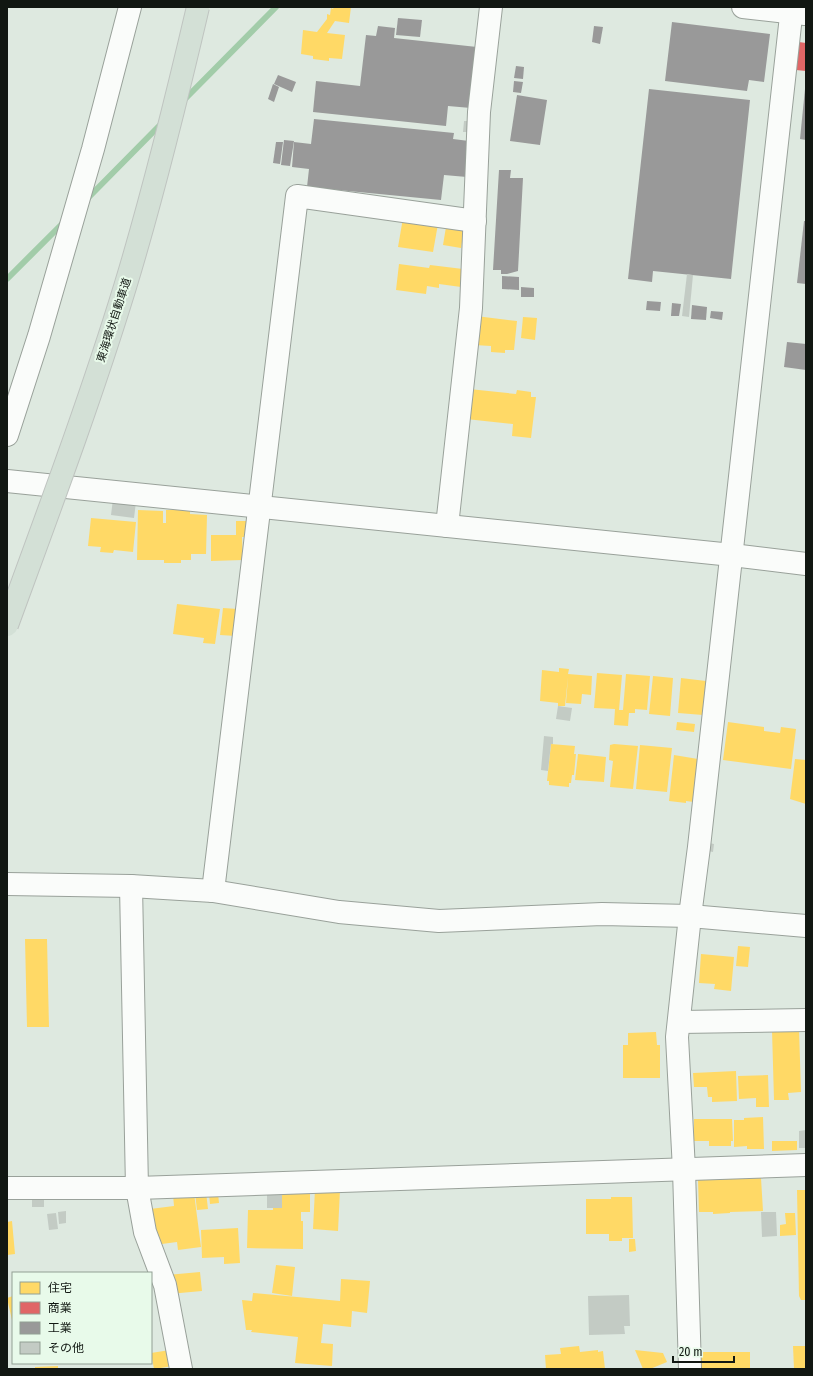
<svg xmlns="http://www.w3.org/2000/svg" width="813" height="1376" viewBox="0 0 813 1376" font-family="'Fira Sans Condensed','Noto Sans JP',sans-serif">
<rect width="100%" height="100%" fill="#dee9e0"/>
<g fill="#ffd966">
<polygon points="334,7 351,7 349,23 335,21 327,33 345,35 342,59 329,58 329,61 313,59 313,56 301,54 303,30 317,32 327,19 327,14 330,15 331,8 333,9"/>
<polygon points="403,218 438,224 433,252 398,247"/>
<polygon points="446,227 464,230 461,248 443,245"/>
<polygon points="399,264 429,268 430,265 463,269 461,287 439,284 439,288 427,286 426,294 396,290"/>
<polygon points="476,316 517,321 514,350 505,350 505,353 491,352 491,346 474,345"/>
<polygon points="523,317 537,318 535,340 521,338"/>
<polygon points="469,389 516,394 517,390 531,392 531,397 536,397 531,438 512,436 513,424 466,419"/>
<polygon points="138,510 163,511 163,523 166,523 166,510 190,510 190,514 207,515 206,554 191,554 191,560 181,560 181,563 164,563 164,560 137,560"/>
<polygon points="91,518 136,522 133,552 114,550 113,553 100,552 101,547 88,546"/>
<polygon points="236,521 249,521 248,537 242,537 243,560 211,561 211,535 236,535"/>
<polygon points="177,604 220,609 215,644 203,643 204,638 173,634"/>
<polygon points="223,608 238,609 236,636 220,635"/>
<polygon points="559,668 569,669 568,674 592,676 591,695 582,694 581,704 566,703 568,677 565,706 558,706 558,703 540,701 542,670 559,672"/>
<polygon points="597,673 622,675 619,710 623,710 626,674 650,676 647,710 635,709 635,713 629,713 628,726 614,725 615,709 594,708"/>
<polygon points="653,676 673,678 670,716 649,714"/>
<polygon points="681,678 706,681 703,715 678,713"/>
<polygon points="677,722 695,724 694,732 676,730"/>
<polygon points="728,722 764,727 764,731 780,733 781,727 796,729 791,769 723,760"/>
<polygon points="551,744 575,746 574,754 576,754 574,775 572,775 571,783 569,783 569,787 549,785 549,781 547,781"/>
<polygon points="614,744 638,746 633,789 610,787 613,761 609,760 610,745"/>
<polygon points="640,745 672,748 667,792 636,789"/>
<polygon points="578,754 606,757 604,782 575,780"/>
<polygon points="674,755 698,759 694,802 686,801 686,803 669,801"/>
<polygon points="795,759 806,760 806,804 790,799"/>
<polygon points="25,939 47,939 49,1027 27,1027"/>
<polygon points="738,946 750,947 748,967 736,966"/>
<polygon points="701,954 734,957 731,991 714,989 715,984 699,983"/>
<polygon points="799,1029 801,1092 788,1093 789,1100 774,1100 772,1030"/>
<polygon points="656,1032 657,1045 660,1045 660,1078 623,1078 623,1045 628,1045 628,1033"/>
<polygon points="736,1071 737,1101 712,1102 712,1097 708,1097 707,1087 694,1087 693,1073"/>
<polygon points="768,1075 769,1107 756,1107 756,1098 739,1099 738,1076"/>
<polygon points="763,1117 764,1149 747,1149 747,1146 734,1147 734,1120 744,1120 744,1118"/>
<polygon points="694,1119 732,1119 733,1141 731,1141 731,1146 709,1146 709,1141 694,1141"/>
<polygon points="772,1141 797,1141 797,1150 772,1151"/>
<polygon points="761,1178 763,1211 730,1212 730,1213 713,1214 713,1212 699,1212 698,1180"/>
<polygon points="315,1189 340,1190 338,1231 313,1229"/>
<polygon points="797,1190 806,1190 806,1300 801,1300 799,1296"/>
<polygon points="206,1192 208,1209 197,1210 195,1193"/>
<polygon points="282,1192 310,1192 310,1212 301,1212 301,1221 303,1221 303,1249 247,1248 248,1210 273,1210 273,1208 282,1208"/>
<polygon points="194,1193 201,1247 178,1250 177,1242 154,1245 150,1209 174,1206 173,1195"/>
<polygon points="218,1193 219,1203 210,1204 209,1194"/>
<polygon points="611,1197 632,1197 633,1238 622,1238 622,1241 609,1241 609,1234 586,1234 586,1199 611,1199"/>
<polygon points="785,1213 795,1213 796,1235 780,1236 780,1225 786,1224"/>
<polygon points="12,1221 15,1254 7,1255 7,1222"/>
<polygon points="238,1228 240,1263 224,1264 224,1257 202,1258 201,1230"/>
<polygon points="629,1239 635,1239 636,1251 629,1252"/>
<polygon points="276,1265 295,1267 292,1296 272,1293"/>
<polygon points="200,1272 202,1291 169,1294 167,1275"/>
<polygon points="341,1279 370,1281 367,1313 352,1311 351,1327 323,1324 321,1343 333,1344 332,1366 295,1363 298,1337 251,1332 252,1330 246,1330 242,1300 252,1301 253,1293 340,1301"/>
<polygon points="13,1296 13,1320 12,1320 7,1298"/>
<polygon points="579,1346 580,1352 598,1350 598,1352 603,1351 605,1369 546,1369 545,1355 561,1354 560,1348"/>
<polygon points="793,1346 806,1346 806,1369 794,1369"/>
<polygon points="170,1350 173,1366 154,1369 151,1353"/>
<polygon points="635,1350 663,1353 667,1362 650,1369 643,1369"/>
<rect x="698" y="1352" width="52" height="17"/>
<polygon points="58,1366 58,1369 35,1369 35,1367"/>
</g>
<polygon fill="#e06666" points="799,42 806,43 806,71 796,70"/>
<g fill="#999">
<polygon points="398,18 422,20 420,37 396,35"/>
<polygon points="672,22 770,34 764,82 749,80 747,91 665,81"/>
<polygon points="378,26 395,28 394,38 477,47 471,108 448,106 446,126 313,112 316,81 360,86 366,35 376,36"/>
<polygon points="594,26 603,27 600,44 592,42"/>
<polygon points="516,66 524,67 523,79 514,78"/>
<polygon points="278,75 296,82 292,92 274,84"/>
<polygon points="514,81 523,82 521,93 513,92"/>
<polygon points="273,84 279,87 274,102 268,99"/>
<polygon points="649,89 750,100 731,279 653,271 652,282 628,279"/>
<polygon points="805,89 806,89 806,140 800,139"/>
<polygon points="517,95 547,100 540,145 510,141"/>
<polygon points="314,119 454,133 453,139 469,141 467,177 444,175 441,200 307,187 309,169 292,167 294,142 311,144"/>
<polygon points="284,140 294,141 290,166 281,165"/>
<polygon points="276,142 283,142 280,164 273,163"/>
<polygon points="499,170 511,170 510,178 523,178 518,271 507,274 501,274 501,270 493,270"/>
<polygon points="804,221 806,221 806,284 797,283"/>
<polygon points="502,276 519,277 519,290 502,289"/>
<polygon points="521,287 534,288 534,297 521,297"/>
<polygon points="647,301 661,302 660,311 646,310"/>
<polygon points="672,303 681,304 679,316 671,316"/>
<polygon points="692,305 707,307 706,320 691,319"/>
<polygon points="711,311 723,312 722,320 710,318"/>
<polygon points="787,342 806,344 806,370 784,367"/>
</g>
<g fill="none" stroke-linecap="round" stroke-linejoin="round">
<g stroke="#a2cca9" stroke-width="6">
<polyline points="183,101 276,7"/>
<polyline points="86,200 163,122"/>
<polyline points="7,279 64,222"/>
</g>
</g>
<g fill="#c3cbc4">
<polygon points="464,121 469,121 468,132 463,132"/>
<polygon points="687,274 693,275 689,317 682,316"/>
<polygon points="113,499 136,502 134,518 111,515"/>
<polygon points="558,706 572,708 570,721 556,719"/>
<polygon points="544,736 553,737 553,744 551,744 548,771 541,770"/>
<polygon points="709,843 714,844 713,852 708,851"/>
<polygon points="806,1130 806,1148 799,1148 799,1131"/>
<polygon points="267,1190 282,1191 282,1208 267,1208"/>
<rect x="32" y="1198" width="12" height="9"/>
<polygon points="66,1211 66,1223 59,1224 58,1212"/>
<polygon points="761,1212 776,1212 777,1236 762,1237"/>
<polygon points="56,1213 58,1229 49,1230 47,1214"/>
<polygon points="629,1295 630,1326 624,1326 625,1334 589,1335 588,1296"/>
</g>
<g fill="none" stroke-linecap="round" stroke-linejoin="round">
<g stroke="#99a19a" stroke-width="24">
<g id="minor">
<polyline points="743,7 805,14"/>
<polyline points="7,435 39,336 93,149 130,7"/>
<polyline points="7,481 732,555 806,564"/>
<polyline points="447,526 471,308 479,112 491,7"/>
<polyline points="7,884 131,886 213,891 339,912 439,921 602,914 690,916 806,926"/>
<polyline points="131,886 137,1188 145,1232 165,1285 181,1369"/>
<polyline points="213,891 297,196 475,221"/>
<polyline points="680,1022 806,1020"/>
<polyline points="7,1188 137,1188 806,1165"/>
<polyline points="690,1369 684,1170 677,1037 690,916 699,847 792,7"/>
</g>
</g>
<use href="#minor" stroke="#fafcfa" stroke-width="22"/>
<g stroke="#bfc4c0" stroke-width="24" stroke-linecap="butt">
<path id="highway-bridge" d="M7,625C48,513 90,401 125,287C153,195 176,101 198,7"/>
</g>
<use href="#highway-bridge" stroke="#d3e0d6" stroke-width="22"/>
</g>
<g text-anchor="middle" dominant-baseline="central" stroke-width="4" stroke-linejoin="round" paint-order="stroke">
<g font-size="11" fill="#111712" stroke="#e8faea">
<text transform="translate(114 320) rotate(-72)">東海環状自動車道</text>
</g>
</g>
<rect width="813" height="1376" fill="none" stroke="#111712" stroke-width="16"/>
<rect x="12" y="1272" width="140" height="92" fill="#e8faea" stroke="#929f94"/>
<rect x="20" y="1282" width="20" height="12" fill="#ffd966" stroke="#929f94"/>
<text x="48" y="1292" font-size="12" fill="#111712">住宅</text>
<rect x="20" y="1302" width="20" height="12" fill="#e06666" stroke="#929f94"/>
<text x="48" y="1312" font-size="12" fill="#111712">商業</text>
<rect x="20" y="1322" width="20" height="12" fill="#999999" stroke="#929f94"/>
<text x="48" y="1332" font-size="12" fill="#111712">工業</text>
<rect x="20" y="1342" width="20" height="12" fill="#c3cbc4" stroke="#929f94"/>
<text x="48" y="1352" font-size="12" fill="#111712">その他</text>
<path d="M673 1356v6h61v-6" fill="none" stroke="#111712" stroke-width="2"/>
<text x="679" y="1356" font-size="12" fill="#111712" stroke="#e8faea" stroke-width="3" paint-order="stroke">20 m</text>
</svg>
